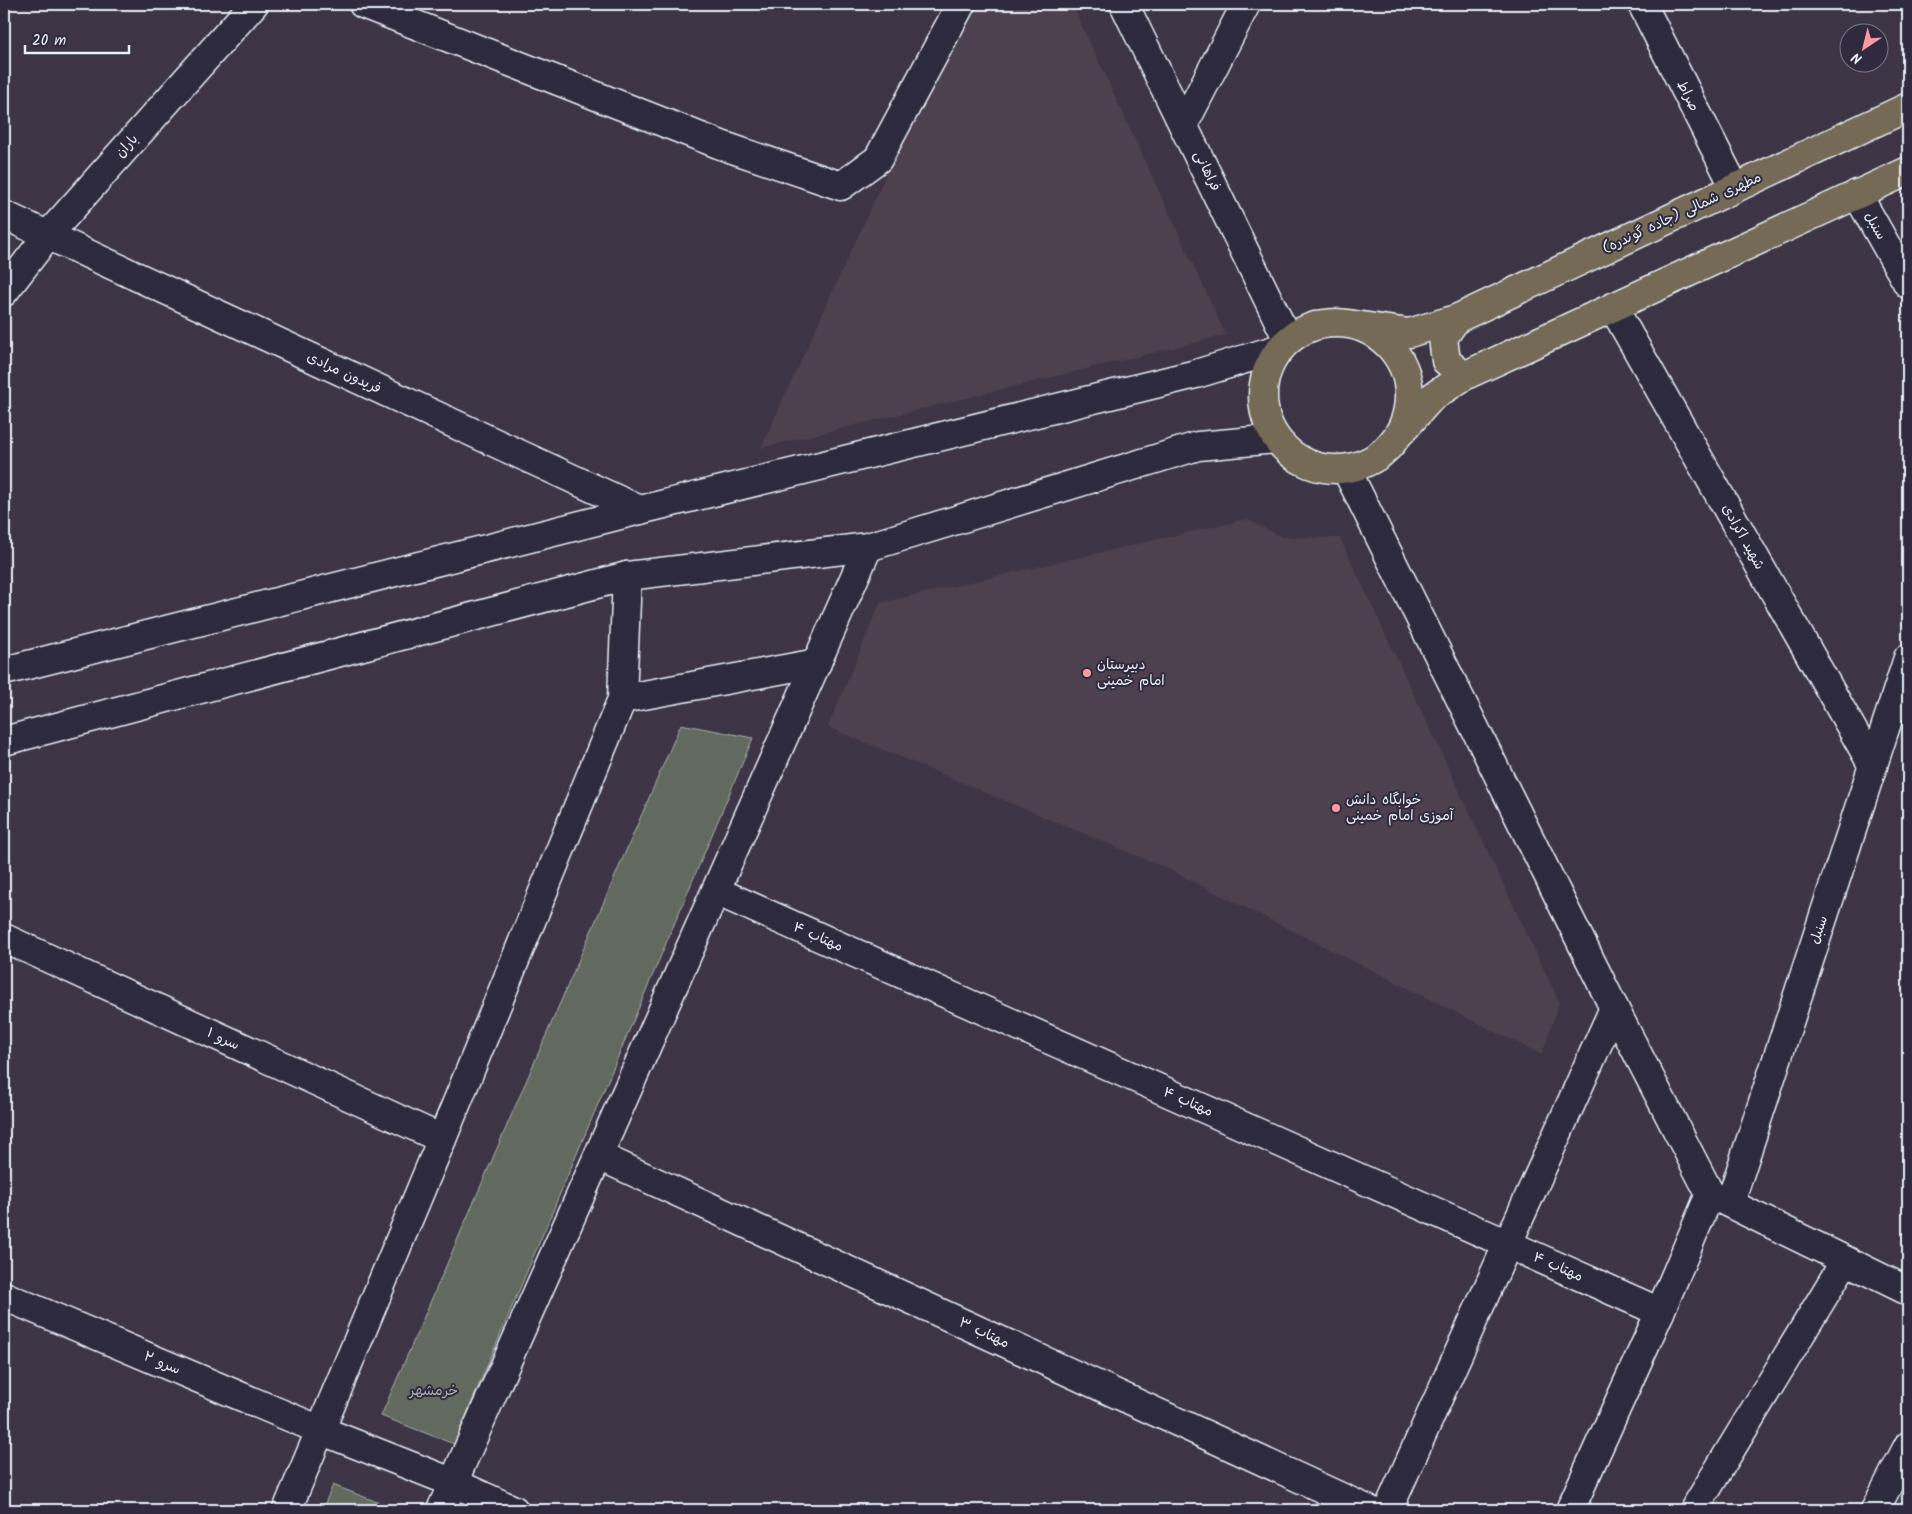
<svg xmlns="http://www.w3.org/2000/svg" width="1912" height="1514" viewBox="0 0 1912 1514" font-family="Kalam,'Playpen Sans Arabic',sans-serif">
<rect width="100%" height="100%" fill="#3d3445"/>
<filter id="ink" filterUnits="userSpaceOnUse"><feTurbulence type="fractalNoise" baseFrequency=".02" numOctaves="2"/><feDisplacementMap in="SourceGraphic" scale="10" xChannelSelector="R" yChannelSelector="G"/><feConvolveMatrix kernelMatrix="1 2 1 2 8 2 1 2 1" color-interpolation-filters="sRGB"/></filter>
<g filter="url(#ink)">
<g fill="#4e414f">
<polygon points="964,4 1072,4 1226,335 761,448"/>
<polygon points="1247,519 1281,537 1340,538 1559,1002 1542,1055 1164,867 828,727 880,603"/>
</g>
<g fill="#626b5f" stroke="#a5aeac">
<polygon points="681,724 753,738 454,1444 381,1416"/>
<polygon points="333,1485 398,1510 322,1510"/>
</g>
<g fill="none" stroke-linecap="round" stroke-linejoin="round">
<g stroke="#e8f1f8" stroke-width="31">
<g id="minor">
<polyline points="363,4 721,145 841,186 878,159 961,4"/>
<polyline points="1124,4 1288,340"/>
<polyline points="1642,4 1735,188"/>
<polyline points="1184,124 1246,4"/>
<polyline points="1857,194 1908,284"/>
<polyline points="4,215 640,510"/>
<polyline points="4,292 48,235 254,4"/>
<polyline points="1613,307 1873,766"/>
<polyline points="1346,469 1614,1008 1710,1194 1908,1291"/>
<polyline points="4,671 640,510 1196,374 1281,348"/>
<polyline points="622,699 817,663"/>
<polyline points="4,741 627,576 868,547 1198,446 1276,439"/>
<polyline points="716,891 1660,1312"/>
<polyline points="4,938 442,1139"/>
<polyline points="599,1156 1369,1510"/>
<polyline points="1730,1203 1908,658"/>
<polyline points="4,1296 320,1430 454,1483 514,1510"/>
<polyline points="287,1510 442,1139 622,699 627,576"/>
<polyline points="441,1510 868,547"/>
<polyline points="1388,1510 1614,1008"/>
<polyline points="1570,1510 1660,1312 1710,1194"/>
<polyline points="1694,1510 1845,1261"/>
<polyline points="1875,1510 1908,1446"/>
</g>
</g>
<g stroke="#e8f1f8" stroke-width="31">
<g id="major">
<polyline points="1456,319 1443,338 1446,361 1464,376"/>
<circle cx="1336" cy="396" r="73"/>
<polyline points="1355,325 1409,333 1456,319 1908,107"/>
<polyline points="1401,432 1432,397 1464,376 1908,171"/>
</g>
</g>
<use href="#minor" stroke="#2f2a3d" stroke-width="28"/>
<use href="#major" stroke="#756a55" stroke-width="28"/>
</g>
</g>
<g fill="#ff9aa2" stroke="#2f2a3d" stroke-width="2">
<circle cx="1087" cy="673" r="5"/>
<circle cx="1336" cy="808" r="5"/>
</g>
<g text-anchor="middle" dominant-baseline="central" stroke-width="4" stroke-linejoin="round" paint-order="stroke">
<g font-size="14" fill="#e8f1f8" stroke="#2f2a3d">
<text transform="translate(1688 96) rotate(63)">صراط</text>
<text transform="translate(127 146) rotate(-48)">باران</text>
<text transform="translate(1207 171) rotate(64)">فراهانی</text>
<text transform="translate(1682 213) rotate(-25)">مطهری شمالی (جاده گوندره)</text>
<text transform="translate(1875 226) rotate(60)">سنبل</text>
<text transform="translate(344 373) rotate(25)">فریدون مرادی</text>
<text transform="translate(1743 537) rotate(61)">شهید اکرادی</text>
<text transform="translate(1819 930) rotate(-72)">سنبل</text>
<text transform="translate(818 937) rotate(24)">مهتاب ۴</text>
<text transform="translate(223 1039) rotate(25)">سرو ۱</text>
<text transform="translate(1188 1102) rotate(24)">مهتاب ۴</text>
<text transform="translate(1558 1267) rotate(24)">مهتاب ۴</text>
<text transform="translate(984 1333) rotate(25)">مهتاب ۳</text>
<text transform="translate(162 1363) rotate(23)">سرو ۲</text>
</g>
<g font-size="14" fill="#e8f1f8" stroke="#2f2a3d" text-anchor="start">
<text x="1097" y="665">دبیرستان<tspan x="1097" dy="16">امام خمینی</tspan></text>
<text x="1346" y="800">خوابگاه دانش<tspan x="1346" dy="16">آموزی امام خمینی</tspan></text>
</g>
<g font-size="14" fill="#acb5b3" stroke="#2f2a3d">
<text x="434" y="1391">خرمشهر</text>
</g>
</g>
<rect width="1912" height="1514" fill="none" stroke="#2f2a3d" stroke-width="20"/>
<rect x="10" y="10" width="1892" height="1494" fill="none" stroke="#e8f1f8" stroke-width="2" filter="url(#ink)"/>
<g transform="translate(1864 48) rotate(215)"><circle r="24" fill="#2f2a3d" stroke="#797a88"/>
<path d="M0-4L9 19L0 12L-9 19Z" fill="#ff9aa2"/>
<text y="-8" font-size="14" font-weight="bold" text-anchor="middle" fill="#e8f1f8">N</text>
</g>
<path d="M25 45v8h104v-8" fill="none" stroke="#e8f1f8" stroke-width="2.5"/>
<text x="32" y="45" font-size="15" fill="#e8f1f8" stroke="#2f2a3d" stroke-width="4" paint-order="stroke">20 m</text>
</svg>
